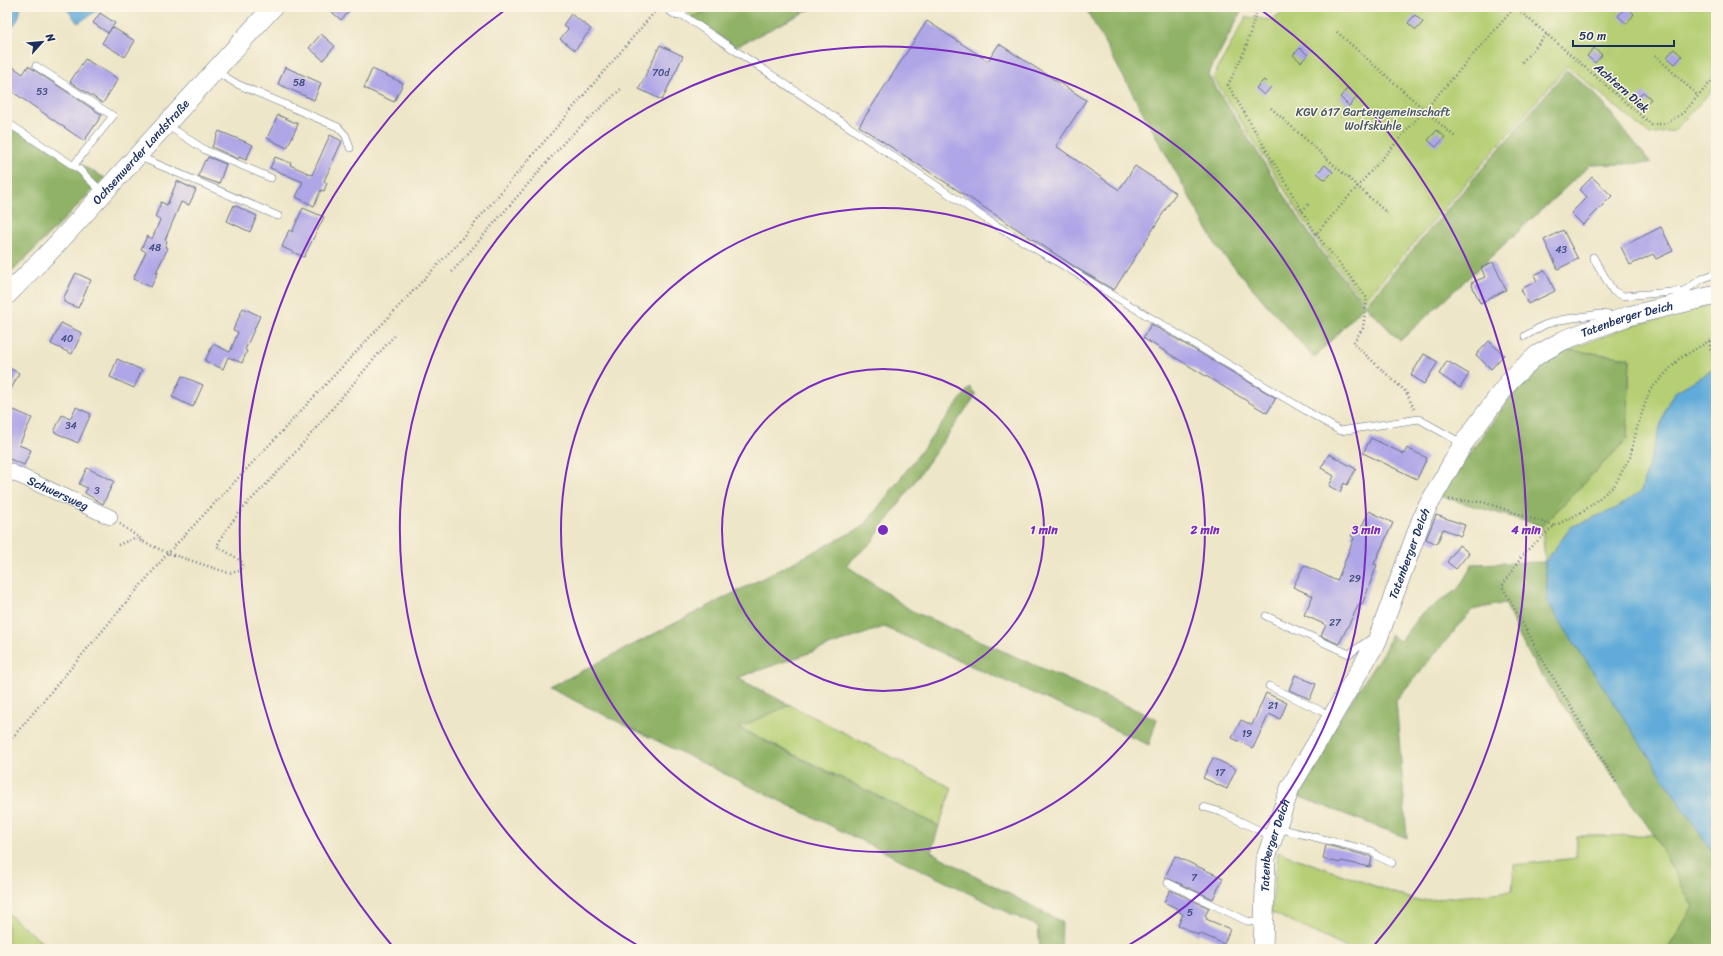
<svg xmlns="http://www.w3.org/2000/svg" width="1723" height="956" viewBox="0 0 1723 956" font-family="Sriracha,sans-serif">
<rect width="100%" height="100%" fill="#fcf5e5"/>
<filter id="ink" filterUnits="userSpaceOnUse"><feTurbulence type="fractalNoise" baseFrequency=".025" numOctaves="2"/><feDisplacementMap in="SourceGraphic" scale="8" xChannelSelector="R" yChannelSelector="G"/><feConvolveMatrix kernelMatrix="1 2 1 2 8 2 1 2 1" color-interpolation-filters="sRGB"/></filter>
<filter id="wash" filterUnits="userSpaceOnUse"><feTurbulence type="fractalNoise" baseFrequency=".012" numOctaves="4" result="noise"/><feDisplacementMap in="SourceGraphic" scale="16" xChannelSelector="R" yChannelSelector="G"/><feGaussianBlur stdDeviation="0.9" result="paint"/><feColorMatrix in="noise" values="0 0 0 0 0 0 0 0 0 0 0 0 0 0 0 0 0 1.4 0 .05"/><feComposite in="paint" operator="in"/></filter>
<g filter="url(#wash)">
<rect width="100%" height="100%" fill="#ede6c8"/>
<g fill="#b6cf74" stroke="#687f69">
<polygon points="684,7 717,7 692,17"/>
<polygon points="1287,7 1716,7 1716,86 1674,131 1650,135 1567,66 1364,301 1321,247 1213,77 1246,17 1270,20 1283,12"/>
<polygon points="1716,303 1716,368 1675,392 1666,407 1641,491 1617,508 1571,527 1545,562 1542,526 1627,439 1630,358 1568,350 1628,327"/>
<polygon points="790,705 952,788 939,826 738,727"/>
<polygon points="1654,835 1693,907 1668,949 1349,949 1271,912 1278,852 1417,901 1512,891 1514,865 1576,858 1577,836"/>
<polygon points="7,913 50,949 7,949"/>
</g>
<g fill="#90b266" stroke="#567062">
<polygon points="717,7 815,7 735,47 692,17"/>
<polygon points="1085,7 1241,7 1242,10 1208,75 1319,249 1365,305 1567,70 1596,95 1651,163 1590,165 1400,341 1365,305 1314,358 1218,249"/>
<polygon points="7,125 105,178 7,277"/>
<polygon points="1568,350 1630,358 1627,439 1542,526 1439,496 1519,385 1544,362"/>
<polygon points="970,387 976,395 871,543 846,565 912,611 1157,719 1149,745 884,627 737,678 790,705 738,728 939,826 931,852 1062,922 1061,949 1040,949 1038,927 549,688 864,526"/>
<polygon points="1545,562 1548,603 1716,858 1716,949 1668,949 1693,907 1654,835 1536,667 1519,636 1505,603 1472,610 1396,700 1407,838 1295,795 1318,752 1387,646 1390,635 1400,641 1420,615 1458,589 1473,564"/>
</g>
<g fill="#61abd9" stroke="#3e6d9c">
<polygon points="7,7 21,7 18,19 11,29 7,29"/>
<polygon points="65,7 102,7 78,23"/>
<polygon points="1716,368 1716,858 1548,603 1545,562 1571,527 1617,508 1641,491 1666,407 1675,392"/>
</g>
<g id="blocks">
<g fill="#afa6e7">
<polygon points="326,7 353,7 341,20"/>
<polygon points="1626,7 1634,14 1627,24 1618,16"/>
<polygon points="100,13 115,23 108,33 93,23"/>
<polygon points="571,14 591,29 575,50 560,39 568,29 563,25"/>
<polygon points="1415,15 1423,22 1416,30 1408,23"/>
<polygon points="927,21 988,61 999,44 1086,100 1056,146 1119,190 1135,166 1176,193 1114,290 1080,270 859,126"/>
<polygon points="112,27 135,41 125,57 102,43"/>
<polygon points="321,34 335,46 323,60 309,48"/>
<polygon points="660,45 683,56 662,100 639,89"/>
<polygon points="1300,48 1308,55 1301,62 1293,55"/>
<polygon points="1594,48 1602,55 1595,63 1587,56"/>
<polygon points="1674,49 1682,56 1675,64 1667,57"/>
<polygon points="85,59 118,79 103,103 70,82"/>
<polygon points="7,63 23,74 28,66 102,115 84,141 7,88"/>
<polygon points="285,67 321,83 314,100 278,84"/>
<polygon points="372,69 403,83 394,102 364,88"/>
<polygon points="1264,80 1271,87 1264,95 1256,88"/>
<polygon points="1348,88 1357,97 1349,106 1340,97"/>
<polygon points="1643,92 1651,99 1643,107 1636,100"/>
<polygon points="278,115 298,124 287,148 267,138"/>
<polygon points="1437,130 1445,137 1436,147 1428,140"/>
<polygon points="219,131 253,145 246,160 239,157 238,159 212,147"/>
<polygon points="330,135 342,141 324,181 327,183 324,191 321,190 314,206 296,197 303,182 270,168 275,157 291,163 290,165 312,175"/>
<polygon points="208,157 226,164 219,184 198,176 205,160 206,161"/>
<polygon points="1325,165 1333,172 1325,180 1317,173"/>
<polygon points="1592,177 1612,196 1583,225 1571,213 1587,197 1579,190"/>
<polygon points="177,181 196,190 189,205 181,202 165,240 167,241 165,247 168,248 156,272 158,272 151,287 133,279 146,252 141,249 147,236 152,239 160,220 155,217 161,202 167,205"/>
<polygon points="234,205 257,216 250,232 227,221"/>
<polygon points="303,208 324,217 304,257 282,247 289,230 292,232"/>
<polygon points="1661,227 1673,251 1656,259 1653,254 1630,265 1621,247"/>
<polygon points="1563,230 1578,259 1558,269 1544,240"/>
<polygon points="1493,262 1506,290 1480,303 1471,283 1485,277 1481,268"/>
<polygon points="1545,270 1555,291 1528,304 1521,289 1537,281 1534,275"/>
<polygon points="76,273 91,280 78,308 64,302 64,297"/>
<polygon points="243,308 260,316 245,350 247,351 242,363 228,357 223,369 205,361 213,344 230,352 238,332 233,330"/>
<polygon points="61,323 82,333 72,354 51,344"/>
<polygon points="1151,324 1276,398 1267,413 1143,338"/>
<polygon points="1489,341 1504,355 1491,369 1476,355"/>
<polygon points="1424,354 1438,362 1424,384 1411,375"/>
<polygon points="117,359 142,370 134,388 110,377"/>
<polygon points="1447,361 1469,374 1460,388 1439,374"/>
<polygon points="7,367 19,373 7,398"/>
<polygon points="182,376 203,385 193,407 172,397"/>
<polygon points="76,407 91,414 78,443 54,432 62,415 70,419"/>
<polygon points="14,410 32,418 19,445 31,450 24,465 7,458 7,426"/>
<polygon points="1371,438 1404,454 1407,448 1427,458 1417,479 1363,453"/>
<polygon points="1329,454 1356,469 1347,485 1344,483 1340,492 1329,486 1334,476 1321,468"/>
<polygon points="87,468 114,481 103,504 85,493 87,488 79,484"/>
<polygon points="1369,511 1393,523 1374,564 1377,565 1362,605 1359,604 1339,644 1321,636 1326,625 1304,615 1313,596 1293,587 1304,565 1337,581 1354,538 1351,536 1356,525 1361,528"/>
<polygon points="1436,515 1465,525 1461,536 1443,529 1437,544 1426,539"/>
<polygon points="1459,545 1469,553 1456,569 1447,562"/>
<polygon points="1295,675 1316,684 1310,699 1289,690"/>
<polygon points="1266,693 1287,703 1280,719 1269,714 1253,748 1232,738 1241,720 1252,725"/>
<polygon points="1213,758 1236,769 1227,789 1203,778"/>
<polygon points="1326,845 1369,856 1372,858 1370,867 1341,861 1340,863 1323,859"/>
<polygon points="1175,856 1223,878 1213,899 1165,877"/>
<polygon points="1170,890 1209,908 1205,916 1207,917 1206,919 1230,929 1224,944 1199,933 1198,935 1178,925 1183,914 1179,912 1180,910 1164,902"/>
</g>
</g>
</g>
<g filter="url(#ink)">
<use href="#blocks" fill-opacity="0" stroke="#646f83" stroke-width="1"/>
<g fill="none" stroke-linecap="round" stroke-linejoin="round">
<g stroke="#646f83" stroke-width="8">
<g id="service">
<polyline points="678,12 989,221 1340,431 1419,419 1463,444"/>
<polyline points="36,66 113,116 73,166"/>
<polyline points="216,71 237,84 338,127 346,136 350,148"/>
<polyline points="11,125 80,170 103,193"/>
<polyline points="167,125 205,150 271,178"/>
<polyline points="138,156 278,216"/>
<polyline points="1593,257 1613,291 1623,296 1684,291 1686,293 1688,300"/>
<polyline points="1684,291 1702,279 1716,273"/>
<polyline points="1525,336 1544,325 1560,320 1600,314 1609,315 1613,318"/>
<polyline points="1266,616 1349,654 1369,640 1373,640"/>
<polyline points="1269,686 1332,716"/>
<polyline points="1204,807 1221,812 1273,837"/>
<polyline points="1277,828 1372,851 1377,856 1392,863"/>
<polyline points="1168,883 1247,921 1264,923"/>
</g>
</g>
<g stroke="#646f83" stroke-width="16">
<g id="minor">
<polyline points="671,7 678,12"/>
<path id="s1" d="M7,470L110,517"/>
</g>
</g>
<g stroke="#646f83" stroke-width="20">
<g id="tertiary">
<path id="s2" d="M7,295L56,245L273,7"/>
<path id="s3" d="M1263,949L1266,858L1290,788L1377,641L1424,513L1463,444L1512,378L1537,355L1564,340L1628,316L1716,295"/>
</g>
</g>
<g stroke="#646f83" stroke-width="2.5" stroke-dasharray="1 3" stroke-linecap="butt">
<polyline points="1256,7 1257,10 1271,11 1276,7"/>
<polyline points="1515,7 1652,125 1667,123 1683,113 1716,76"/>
<polyline points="1602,7 1604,9"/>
<polyline points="1257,10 1245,50 1228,85 1316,234 1515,7"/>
<polyline points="1337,32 1455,137"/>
<polyline points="1655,55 1698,96"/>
<polyline points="1522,62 1547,34"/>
<polyline points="1271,108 1387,213"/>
<polyline points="1302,211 1309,204"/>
<polyline points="1316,234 1367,298 1363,328 1353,343 1406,392 1415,411"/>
<polyline points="452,272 567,139 622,88"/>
<polyline points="1709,341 1716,376"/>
<polyline points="1449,500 1483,502 1554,526"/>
<polyline points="120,524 145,542"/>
<path d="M118,545L134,538L168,553L229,573L240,571L243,563C235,556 226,552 217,546C233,513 262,491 285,464C322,422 357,378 394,336"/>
<polyline points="7,744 168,553 457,244 658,8"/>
<polyline points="1616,782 1545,664 1502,586 1524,553 1554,526 1584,511 1614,486 1630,457 1638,424 1650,390 1679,359 1709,341 1716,339"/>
</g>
<use href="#service" stroke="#fff" stroke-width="7"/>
<use href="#minor" stroke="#fff" stroke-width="15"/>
<use href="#tertiary" stroke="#fff" stroke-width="19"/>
</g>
</g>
<g fill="none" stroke="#7b2cbf" stroke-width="2">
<circle cx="883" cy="530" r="161"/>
<circle cx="883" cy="530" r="322"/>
<path d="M642 948A483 483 0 1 1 1124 948"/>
<path d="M394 948A643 643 0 0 1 505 10M1261 10A643 643 0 0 1 1372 948"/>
</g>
<g text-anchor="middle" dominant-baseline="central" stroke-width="3" stroke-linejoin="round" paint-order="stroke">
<g font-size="10" fill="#404d80">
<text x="661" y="73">70d</text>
<text x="299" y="83">58</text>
<text x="42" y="92">53</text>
<text x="155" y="248">48</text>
<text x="1561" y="250">43</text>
<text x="67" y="339">40</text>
<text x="71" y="426">34</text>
<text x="97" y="491">3</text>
<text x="1355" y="579">29</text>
<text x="1335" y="623">27</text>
<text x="1273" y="706">21</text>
<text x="1247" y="734">19</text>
<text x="1220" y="773">17</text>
<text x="1194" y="878">7</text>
<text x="1190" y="913">5</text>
</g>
<g font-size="12" fill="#1b2f5e" stroke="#fcf5e5">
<text transform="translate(1622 88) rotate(41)">Achtern Diek</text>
<text stroke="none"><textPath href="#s2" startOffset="196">Ochsenwerder Landstraße</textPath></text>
<text stroke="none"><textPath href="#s3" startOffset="765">Tatenberger Deich</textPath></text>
<text stroke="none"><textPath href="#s1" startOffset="56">Schwersweg</textPath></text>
<text stroke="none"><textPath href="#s3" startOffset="429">Tatenberger Deich</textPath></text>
<text stroke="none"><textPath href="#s3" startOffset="105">Tatenberger Deich</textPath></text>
</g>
<g font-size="12" fill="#425764" stroke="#fcf5e5">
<text x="1373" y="112">KGV 617 Gartengemeinschaft<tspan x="1373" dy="14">Wolfskuhle</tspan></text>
</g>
</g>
<circle cx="883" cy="530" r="6" fill="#7b2cbf" stroke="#fcf5e5" stroke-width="2"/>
<g font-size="12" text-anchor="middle" font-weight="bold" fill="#7b2cbf" stroke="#fcf5e5" stroke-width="3" stroke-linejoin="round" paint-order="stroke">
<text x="1044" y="534">1 min</text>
<text x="1205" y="534">2 min</text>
<text x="1366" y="534">3 min</text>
<text x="1526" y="534">4 min</text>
</g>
<rect width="1723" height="956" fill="none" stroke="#fcf5e5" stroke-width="24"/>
<g transform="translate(42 42) rotate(63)" stroke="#fcf5e5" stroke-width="3" paint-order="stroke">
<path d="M0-3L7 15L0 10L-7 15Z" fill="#1b2f5e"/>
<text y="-6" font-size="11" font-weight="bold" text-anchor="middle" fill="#1b2f5e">N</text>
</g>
<path d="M1573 40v6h101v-6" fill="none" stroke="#1b2f5e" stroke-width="2"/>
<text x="1579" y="40" font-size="12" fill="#1b2f5e" stroke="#fcf5e5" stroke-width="3" paint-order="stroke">50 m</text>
</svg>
